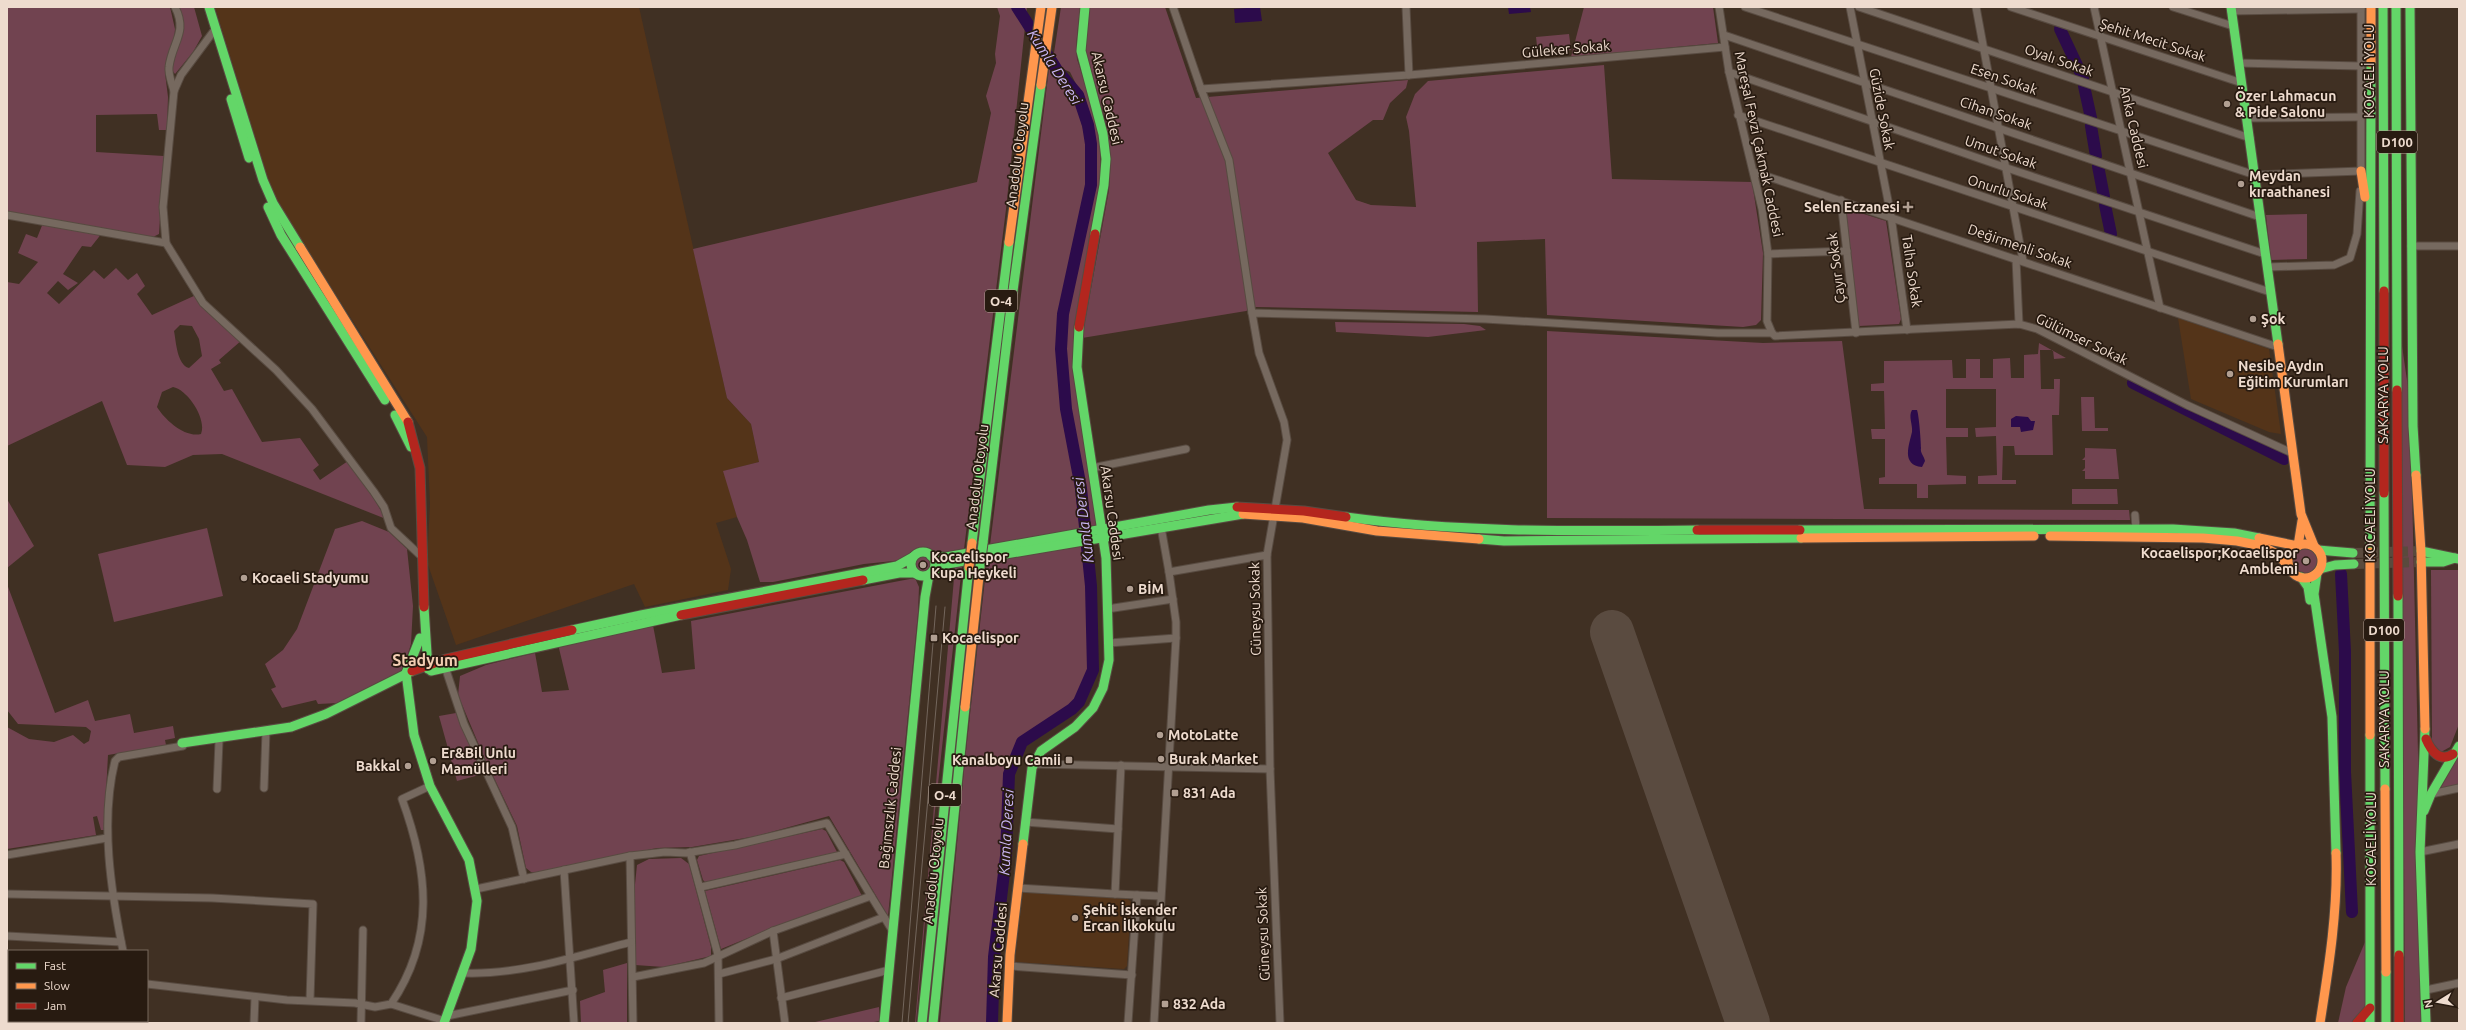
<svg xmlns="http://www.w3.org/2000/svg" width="2466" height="1030" viewBox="0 0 2466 1030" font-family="Ubuntu,sans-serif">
<rect width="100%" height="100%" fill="#403023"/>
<g fill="#543419">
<polygon points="215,7 639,7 727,398 751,424 759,462 724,471 737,517 716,523 731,569 728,590 645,607 634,584 456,645 427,562 430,504 427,437 274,198"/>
<polygon points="2178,318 2269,349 2281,434 2269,432 2191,399"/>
<polygon points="1023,891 1128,899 1131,902 1127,966 1124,969 1015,962"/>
</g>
<g fill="#714350" fill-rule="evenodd">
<polygon points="7,7 170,7 175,29 174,44 165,73 168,97 167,130 159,130 157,114 96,115 96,152 164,156 159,234 151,238 7,212"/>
<polygon points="177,7 194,7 202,36 193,52 175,74 172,70 183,26"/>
<polygon points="997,7 1027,7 1006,209 964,549 933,554 920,551 903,560 864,564 773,582 760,582 747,540 737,517 723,471 759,462 751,424 727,398 693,249 977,182 991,113 986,96 996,63 995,54 1000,16"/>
<polygon points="1061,7 1080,7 1076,46 1077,59 1099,127 1101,178 1077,338 1101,526 1091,528 1070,411 1064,354 1067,317 1096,182 1096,156 1087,106 1070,72 1061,68 1054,53"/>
<polygon points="1089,7 1165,7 1196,98 1408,80 1406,88 1390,103 1383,120 1373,120 1328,153 1356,200 1371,205 1416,207 1409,131 1406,117 1415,94 1428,81 1604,65 1612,179 1752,182 1763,253 1761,320 1756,325 1743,327 1547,315 1545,239 1477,242 1478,312 1256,307 1246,311 1082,338 1109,190 1111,158 1105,118 1085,52"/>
<polygon points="1584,7 1713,7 1718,43 1571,57"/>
<polygon points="1569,34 1571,50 1538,54 1536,37"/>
<polygon points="1049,69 1077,105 1088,149 1086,192 1057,326 1059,390 1064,428 1072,464 1080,530 990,545"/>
<polygon points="1845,208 1886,221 1901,319 1899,324 1859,326"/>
<polygon points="2307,214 2307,259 2271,260 2266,215"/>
<path d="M43,223L102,233L91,247L82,246L63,274L78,283L68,290L58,281L47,293L59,304L94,270L104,279L116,268L128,280L137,273L145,286L137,294L152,315L196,295L242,340L219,360L221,363L211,369L224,391L232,389L262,442L300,438L319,465L313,470L320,480L348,461L366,486L386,519L222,454L193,455L165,467L127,465L102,401L7,446V282L19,284L38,262L18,253L26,234L37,238ZM180,325L192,326L199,339L202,356L189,368C177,365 176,341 174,331ZM173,387C188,390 207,419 201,434C185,438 165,420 157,407L162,392Z"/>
<polygon points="1335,322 1464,324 1480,326 1486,330 1428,337 1336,332"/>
<polygon points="1547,331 1763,343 1842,341 1864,509 2129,510 2130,520 1547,518"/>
<polygon points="2401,339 2410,401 2421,887 2422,1023 2405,1023"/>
<polygon points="2039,343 2066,358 2054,359 2053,350 2040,350 2041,389 2054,389 2054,379 2060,379 2059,415 2052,415 2053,455 2015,455 2014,446 2003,446 2002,480 2016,480 2016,484 1978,484 1978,476 1997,475 1996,436 1976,437 1975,428 1996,427 1996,389 1946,389 1946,428 1968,428 1968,437 1946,437 1947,475 1966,476 1966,484 1928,485 1928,498 1917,498 1917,484 1879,484 1879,478 1885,477 1885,439 1872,439 1871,429 1885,429 1884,391 1871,391 1871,384 1884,383 1884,361 1952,360 1953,378 1966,378 1966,359 1980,359 1980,378 1993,378 1993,359 2010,358 2011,378 2024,378 2024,355 2038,354"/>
<polygon points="2081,397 2094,397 2095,428 2108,428 2108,431 2082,431"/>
<polygon points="2085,448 2116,449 2119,479 2085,479 2085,471 2082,471 2085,468 2085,460 2082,460 2085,457"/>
<polygon points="2072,489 2117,489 2118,504 2072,504"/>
<polygon points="7,499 34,546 7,568"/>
<polygon points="362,521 389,532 407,549 413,606 411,644 402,672 338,703 318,704 316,700 282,708 271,689 276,687 265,664 283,650 297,629 335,529"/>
<polygon points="207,528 223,596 114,622 98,554"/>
<polygon points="1082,544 1090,632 1090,670 1078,699 1019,740 1007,769 1003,791 1002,857 994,927 989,1023 940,1023 965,760 987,561"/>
<circle cx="2305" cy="561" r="15"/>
<circle cx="923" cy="564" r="9"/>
<polygon points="962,566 934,820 916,1023 915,1023 955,567"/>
<polygon points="2431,570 2459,570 2459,724 2450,747 2441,752 2432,742"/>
<polygon points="915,578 919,587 918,613 888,916 829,816 757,836 692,847 657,848 537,873 531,872 526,868 517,826 484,757 458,695 460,676 486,665 535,653 542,692 569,690 557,640 652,620 662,673 695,669 691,621"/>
<polygon points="7,584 55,713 88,700 95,721 130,714 134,733 173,726 175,738 165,740 166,745 108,755 104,830 101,830 97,816 93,817 96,835 7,849 7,727 29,739 54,742 73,735 84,744 89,741 91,731 86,727 18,724 7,710"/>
<polygon points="456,713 483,774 457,781 439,716"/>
<polygon points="2459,755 2459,785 2440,789"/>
<polygon points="822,829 826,831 837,852 705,882 703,880 697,860 699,856"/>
<polygon points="681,858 689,864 711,947 711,956 664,967 635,965 634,894 637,865 649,859"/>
<polygon points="840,860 844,862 862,896 780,925 721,949 705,891"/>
<polygon points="2368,935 2369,1023 2338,1023 2346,987"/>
<polygon points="627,963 627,1023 581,1023 580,1001 605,992 603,970"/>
<polygon points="879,1007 879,1021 869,1023 811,1023"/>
</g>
<g fill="#2c0b4b">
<polygon points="1260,7 1262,21 1235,23 1234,9"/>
<polygon points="1508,7 1530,7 1531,12 1509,14"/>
<path d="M1912,410H1917C1919,415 1921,442 1921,448C1920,453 1924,456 1925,461L1922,467C1901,465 1909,445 1912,432C1913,425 1908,416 1912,410Z"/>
<polygon points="2016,416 2028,417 2031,421 2035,421 2033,430 2021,432 2020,427 2011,427 2011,419"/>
</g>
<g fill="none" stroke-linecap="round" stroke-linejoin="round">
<g stroke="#2c0b4b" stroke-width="12">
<polyline points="2060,29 2083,78"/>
<polyline points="2084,86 2091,118"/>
<polyline points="2091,126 2096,156"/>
<polyline points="2098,166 2104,197"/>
<polyline points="2105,205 2111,234"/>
<polyline points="2133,383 2284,459"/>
<polyline points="2341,574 2345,652 2345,772 2352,912"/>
<polyline points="992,1023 994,957 1006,856 1009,774 1022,742 1072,709 1079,702 1093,670 1091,586 1081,488 1066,409 1061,349 1063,314 1091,185 1091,144 1088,125 1078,95 1057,70 1017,7"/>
</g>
<polyline stroke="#5a4b40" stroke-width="44" points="1612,632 1748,1023"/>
<g stroke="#5a4a3d" stroke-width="10" stroke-dasharray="10 5" stroke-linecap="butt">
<polyline points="2353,553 2421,551"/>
<polyline points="2354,564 2421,562"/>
</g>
<g stroke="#584b41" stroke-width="9">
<g id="street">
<polyline points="1173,7 1201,89 1409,75 1725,47"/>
<polyline points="1406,7 1409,75"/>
<polyline points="1719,7 1729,72 1762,209 1768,254 1767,321 1772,333"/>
<polyline points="1745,7 2255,175 2361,171 2361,7"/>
<polyline points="1850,7 1891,216 1907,330"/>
<polyline points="1859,7 2250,138"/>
<polyline points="1976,7 2023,261"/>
<polyline points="2011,7 2242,83"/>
<polyline points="2094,7 2160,308"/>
<polyline points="2173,7 2233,26"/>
<polyline points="2231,11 2361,9"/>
<polyline points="1724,35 2260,217"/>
<polyline points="2239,63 2360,66"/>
<polyline points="1729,72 2007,168 2265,254"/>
<polyline points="1201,89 1229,160 1252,313"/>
<path d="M174,91C172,84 168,74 169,67C172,42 188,33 175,7"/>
<polyline points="1738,115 2270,292"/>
<polyline points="2247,118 2360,117"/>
<polyline points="1754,172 2278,347"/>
<polyline points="1841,200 1856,333"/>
<polyline points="7,215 166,243 203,303 276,370 312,409 374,492 384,507 391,528 421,556"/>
<polyline points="166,243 163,207 174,91 181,75 216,28"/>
<polyline points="2411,246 2459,246"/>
<polyline points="1768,254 1847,251"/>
<polyline points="2016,259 2019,324"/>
<polyline points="2267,267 2334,265 2350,258 2357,234 2360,191"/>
<polyline points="1092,468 1186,449"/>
<polyline points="2135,515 2136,529"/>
<polyline points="1161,527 1169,572"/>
<polyline points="1267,555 1287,440 1284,422 1259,353 1252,313 1485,319 1718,333 1772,333 1775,336 2019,324 2037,329 2187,405 2292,453"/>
<polyline points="1107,609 1173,599"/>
<polyline points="1109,643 1176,638"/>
<polyline points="445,667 464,724 512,827 524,879"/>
<polyline points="1034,764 1270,769"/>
<polyline points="264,788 266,731"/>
<polyline points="217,789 219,741"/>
<polyline points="2431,794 2459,788"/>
<polyline points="1025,822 1118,829"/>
<polyline points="690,852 718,955 719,1023"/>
<polyline points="2420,852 2459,844"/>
<polyline points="7,855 107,838"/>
<polyline points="630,856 633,1023"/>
<polyline points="564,870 574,1023"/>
<polyline points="701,887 846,854"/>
<polyline points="1018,888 1115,894 1121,765"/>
<polyline points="476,889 630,856 665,852 686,853 735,845 827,823 871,896"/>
<polyline points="7,894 212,898 313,904 310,1000"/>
<polyline points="1115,894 1160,896"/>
<polyline points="773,931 785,1023"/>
<polyline points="7,936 121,942"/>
<path d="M123,951C111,891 100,821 115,761L119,757L183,746"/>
<polyline points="1010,966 1132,975"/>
<path d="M464,973C521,975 577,956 631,942"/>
<polyline points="719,974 776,959 884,917 892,930"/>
<polyline points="633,977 704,963 773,931 871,896 884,917"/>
<polyline points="7,984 9,984"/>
<path d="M147,984L287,1000L355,1003L375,1007L391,1004C436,938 428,870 402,799L430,786"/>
<polyline points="2426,990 2459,983"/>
<polyline points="781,998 889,970"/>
<polyline points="391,1004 445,1021"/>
<polyline points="447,1016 573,990"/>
<polyline points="122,1023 122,1021"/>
<polyline points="254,1023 255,997"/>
<polyline points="361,1023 363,930"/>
<polyline points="1128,1023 1137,895"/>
<polyline points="1154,1023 1176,638 1176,622 1169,572 1267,555 1270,769 1280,1023"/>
</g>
</g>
<g stroke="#584b41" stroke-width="11">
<g id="fast">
<polyline points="209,7 263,180 273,203 300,247"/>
<polyline points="1085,7 1081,51 1103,134 1106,159 1104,185 1095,234"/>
<polyline points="2231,7 2278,344"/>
<polyline points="2383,7 2384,291"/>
<polyline points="2396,7 2397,390"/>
<polyline points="2410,7 2413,426 2416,475"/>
<polyline points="231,99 249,158"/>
<polyline points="268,207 281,235 385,400"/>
<polyline points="395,415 411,447"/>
<polyline points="2384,493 2385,789"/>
<path d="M1346,517C1462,533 1580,531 1697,530"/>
<polyline points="1800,530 2173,529 2234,533 2259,538"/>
<polyline points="1479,539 1504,541 1801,538"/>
<polyline points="972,543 1009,242"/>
<polyline points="983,543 1012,298 1041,85"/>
<polyline points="2318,550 2353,553"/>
<polyline points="2421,551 2459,559"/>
<circle cx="923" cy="564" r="12"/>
<polyline points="2370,552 2371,63"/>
<polyline points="931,556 946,557 1209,510 1237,507"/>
<polyline points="2421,562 2443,562 2455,558"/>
<polyline points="2320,569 2335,565 2354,564"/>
<polyline points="934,571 947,564 1243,514"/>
<polyline points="2317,573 2314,594 2332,717 2336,853"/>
<polyline points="2301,577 2308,587 2310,600"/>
<polyline points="863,580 899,573 914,573"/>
<polyline points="2398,596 2399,955"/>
<polyline points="424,607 428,669"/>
<polyline points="572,630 641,615 897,566 913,557"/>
<polyline points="420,638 406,673 414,735 430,786 469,860 477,901 471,949 444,1023"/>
<polyline points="431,671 681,615"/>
<polyline points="2425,729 2420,852 2426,1023"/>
<polyline points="182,743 291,727 326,714 412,671"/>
<polyline points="2424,811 2431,794 2459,746"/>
<polyline points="1023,844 1032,768 1041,751 1075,727 1093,708 1103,688 1109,660 1106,558 1077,367 1079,327"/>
<polyline points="2386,972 2386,1023"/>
<polyline points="884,1023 925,597 929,575"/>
<polyline points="922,1023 969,567"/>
<polyline points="933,1023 965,707"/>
<polyline points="2370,1023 2370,735"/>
</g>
</g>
<g stroke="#584b41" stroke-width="11">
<g id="slow">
<polyline points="2371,63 2371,7"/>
<polyline points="1041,85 1052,7"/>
<polyline points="2361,171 2365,197"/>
<polyline points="1009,242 1041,7"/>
<polyline points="300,247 408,422"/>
<polyline points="2278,344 2301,514 2314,546"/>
<polyline points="2416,475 2421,551 2425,729"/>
<polyline points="1243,514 1303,518 1377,531 1479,539"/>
<polyline points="2050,536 2203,538 2237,541 2262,546 2277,554 2291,569"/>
<polyline points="1801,538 2034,536"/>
<polyline points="2259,538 2298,546 2302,521"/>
<circle cx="2305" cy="561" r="17"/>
<polyline points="965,707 980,567"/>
<polyline points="2370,735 2370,552"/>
<polyline points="2385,789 2386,972"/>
<polyline points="1007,1023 1010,955 1023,844"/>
<path d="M2320,1023C2329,966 2338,910 2336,853"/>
</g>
</g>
<g stroke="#584b41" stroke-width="11">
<g id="jam">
<polyline points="2384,291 2384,493"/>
<polyline points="1079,327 1095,234"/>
<polyline points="2397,390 2398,596"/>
<polyline points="408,422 420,468 424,607"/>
<polyline points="1237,507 1304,511 1346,517"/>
<polyline points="1697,530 1800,530"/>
<polyline points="681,615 863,580"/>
<polyline points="412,671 446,659 572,630"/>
<path d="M2426,739C2431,751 2440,763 2453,754"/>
<polyline points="2399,955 2399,1023"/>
<polyline points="2357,1023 2370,1008"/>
</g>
</g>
<use href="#street" stroke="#76695f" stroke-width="7"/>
<use href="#fast" stroke="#63d668" stroke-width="9"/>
<use href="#slow" stroke="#ff974d" stroke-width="9"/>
<use href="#jam" stroke="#b3261e" stroke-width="9"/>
<g stroke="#73665c" stroke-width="1">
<polyline points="902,1023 936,606"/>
<polyline points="908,1023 945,607"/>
</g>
<g stroke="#584b41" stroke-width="11" stroke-linecap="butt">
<polyline id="fast-bridge" points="980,567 983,543"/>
</g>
<g stroke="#584b41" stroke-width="11" stroke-linecap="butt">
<polyline id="slow-bridge" points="969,567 972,543"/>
</g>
<use href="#fast-bridge" stroke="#63d668" stroke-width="9"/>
<use href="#slow-bridge" stroke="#ff974d" stroke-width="9"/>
</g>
<g fill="#b19f92" stroke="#281b11" stroke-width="1.5">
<circle cx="2227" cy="104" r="4"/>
<circle cx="2241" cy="184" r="4"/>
<path d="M1906 201h4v4h4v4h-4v4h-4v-4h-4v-4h4z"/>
<circle cx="2253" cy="319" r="4"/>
<circle cx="2230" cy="374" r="4"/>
<circle cx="2306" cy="561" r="4"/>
<circle cx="923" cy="565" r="4"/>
<circle cx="244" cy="578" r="4"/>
<circle cx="1130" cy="589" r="4"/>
<rect x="930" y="634" width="8" height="8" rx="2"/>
<circle cx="1160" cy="735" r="4"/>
<circle cx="1161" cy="759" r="4"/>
<rect x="1065" y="756" width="8" height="8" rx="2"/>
<circle cx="433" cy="761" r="4"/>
<circle cx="408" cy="766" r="4"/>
<rect x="1171" y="789" width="8" height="8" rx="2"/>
<circle cx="1075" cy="918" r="4"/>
<rect x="1161" y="1000" width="8" height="8" rx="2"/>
</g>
<g text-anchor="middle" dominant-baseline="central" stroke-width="3.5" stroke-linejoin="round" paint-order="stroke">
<g fill="#281b11" stroke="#b3a195" stroke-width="1">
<rect x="2377" y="131" width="40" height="22" rx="3"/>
<rect x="985" y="290" width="32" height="22" rx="3"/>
<rect x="2364" y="619" width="40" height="22" rx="3"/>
<rect x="929" y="784" width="32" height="22" rx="3"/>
</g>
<g font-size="13" font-weight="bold" fill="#eedbce">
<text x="2397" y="142">D100</text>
<text x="1001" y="301">O-4</text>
<text x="2384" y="630">D100</text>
<text x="945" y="795">O-4</text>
</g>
<g font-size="14" fill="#eedbce" stroke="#281b11">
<text transform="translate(2153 40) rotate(18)">Şehit Mecit Sokak</text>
<text transform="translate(1566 49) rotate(-5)">Güleker Sokak</text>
<text transform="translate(2059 60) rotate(19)">Oyalı Sokak</text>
<text transform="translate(2369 71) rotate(-90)">KOCAELİ YOLU</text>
<text transform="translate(2004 79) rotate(19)">Esen Sokak</text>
<text transform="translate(1107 98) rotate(77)">Akarsu Caddesi</text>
<text transform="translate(1882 109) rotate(79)">Güzide Sokak</text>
<text transform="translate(1996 113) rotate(19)">Cihan Sokak</text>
<text transform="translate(2134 127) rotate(77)">Anka Caddesi</text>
<text transform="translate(1759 144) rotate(78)">Mareşal Fevzi Çakmak Caddesi</text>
<text transform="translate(2001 152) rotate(19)">Umut Sokak</text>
<text transform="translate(1017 155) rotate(-83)">Anadolu Otoyolu</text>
<text transform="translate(2008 192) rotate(18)">Onurlu Sokak</text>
<text transform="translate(2020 246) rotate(19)">Değirmenli Sokak</text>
<text transform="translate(1836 268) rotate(-97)">Çayır Sokak</text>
<text transform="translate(1912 271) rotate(82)">Talha Sokak</text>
<text transform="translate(2082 339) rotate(26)">Gülümser Sokak</text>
<text transform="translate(2383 395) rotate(-90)">SAKARYA YOLU</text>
<text transform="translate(977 477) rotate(-83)">Anadolu Otoyolu</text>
<text transform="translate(1112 513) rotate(82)">Akarsu Caddesi</text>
<text transform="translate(2370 515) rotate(-90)">KOCAELİ YOLU</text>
<text transform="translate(1255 609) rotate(-91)">Güneysu Sokak</text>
<text transform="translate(2384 719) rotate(-90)">SAKARYA YOLU</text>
<text transform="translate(890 808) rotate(-84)">Bağımsızlık Caddesi</text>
<text transform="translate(2371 839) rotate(-90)">KOCAELİ YOLU</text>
<text transform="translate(933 871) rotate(-84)">Anadolu Otoyolu</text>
<text transform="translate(1263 934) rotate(-92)">Güneysu Sokak</text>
<text transform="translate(998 950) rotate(-85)">Akarsu Caddesi</text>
</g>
<g font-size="14" font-weight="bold" fill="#eedbce" stroke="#281b11" text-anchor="start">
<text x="2235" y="96">Özer Lahmacun<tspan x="2235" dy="16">&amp; Pide Salonu</tspan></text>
<text x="2249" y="176">Meydan<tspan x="2249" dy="16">kıraathanesi</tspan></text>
<text x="1900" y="207" text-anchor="end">Selen Eczanesi</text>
<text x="2261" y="319">Şok</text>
<text x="2238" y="366">Nesibe Aydın<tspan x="2238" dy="16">Eğitim Kurumları</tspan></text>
<text x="2298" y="553" text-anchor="end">Kocaelispor;Kocaelispor<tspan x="2298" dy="16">Amblemi</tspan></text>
<text x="931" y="557">Kocaelispor<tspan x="931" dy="16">Kupa Heykeli</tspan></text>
<text x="252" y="578">Kocaeli Stadyumu</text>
<text x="1138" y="589">BİM</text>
<text x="942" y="638">Kocaelispor</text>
<text x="1168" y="735">MotoLatte</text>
<text x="441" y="753">Er&amp;Bil Unlu<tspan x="441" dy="16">Mamülleri</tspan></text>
<text x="1169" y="759">Burak Market</text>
<text x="1061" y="760" text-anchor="end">Kanalboyu Camii</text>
<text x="400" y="766" text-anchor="end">Bakkal</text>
<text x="1183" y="793">831 Ada</text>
<text x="1083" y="910">Şehit İskender<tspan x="1083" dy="16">Ercan İlkokulu</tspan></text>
<text x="1173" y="1004">832 Ada</text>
</g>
<g font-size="15" font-style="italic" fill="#cab6f4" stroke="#281b11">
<text transform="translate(1055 67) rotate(57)">Kumla Deresi</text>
<text transform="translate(1083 520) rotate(-97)">Kumla Deresi</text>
<text transform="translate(1006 832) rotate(-87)">Kumla Deresi</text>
</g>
<g font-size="16" font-weight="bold" fill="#f3ceb3" stroke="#281b11">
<text x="425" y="660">Stadyum</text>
</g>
</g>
<rect width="2466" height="1030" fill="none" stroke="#eedbce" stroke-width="16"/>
<rect x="8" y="950" width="140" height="72" fill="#281b11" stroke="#77685d"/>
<rect x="16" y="963" width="20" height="6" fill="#63d668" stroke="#77685d"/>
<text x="44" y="970" font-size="12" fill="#eedbce">Fast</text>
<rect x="16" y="983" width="20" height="6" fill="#ff974d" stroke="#77685d"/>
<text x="44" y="990" font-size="12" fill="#eedbce">Slow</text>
<rect x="16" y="1003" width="20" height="6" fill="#b3261e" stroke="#77685d"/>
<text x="44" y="1010" font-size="12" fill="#eedbce">Jam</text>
<g transform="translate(2438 1002) rotate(259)" stroke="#281b11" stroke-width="3" paint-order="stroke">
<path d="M0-3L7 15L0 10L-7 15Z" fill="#eedbce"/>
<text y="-6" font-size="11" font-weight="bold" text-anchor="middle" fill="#eedbce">N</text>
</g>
</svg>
